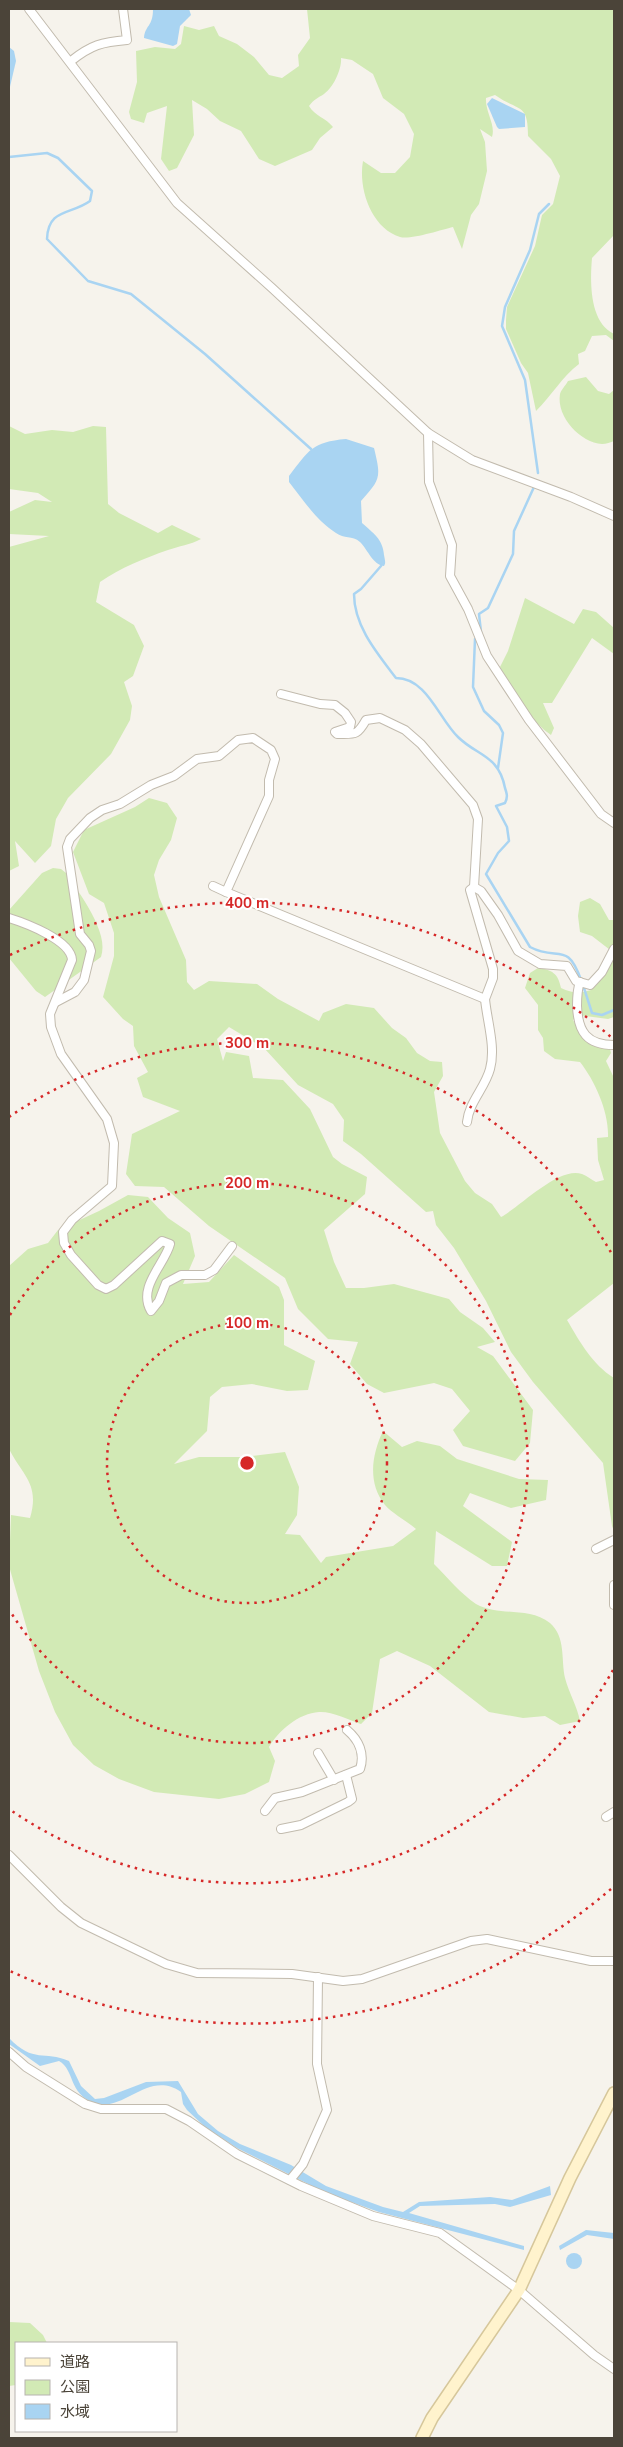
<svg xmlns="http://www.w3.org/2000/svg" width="623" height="2447" viewBox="0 0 623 2447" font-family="'Nunito Sans','Noto Sans JP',sans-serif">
<rect width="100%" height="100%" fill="#f6f3ec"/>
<g fill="#d2eab5">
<path d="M307,9H614V235L592,258C590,281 589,322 614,334V341L606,335L592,336L585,351L578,354L579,364C562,377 552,395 536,411L528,373L521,363L506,329V320L507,307L535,246L542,215L553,204L560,176L551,159L528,136C528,102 519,112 495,95L486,98C485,112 496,125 492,137L480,129L485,142L487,171L479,204L471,215L462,249L453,227C441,230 410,240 400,237C371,228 358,188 363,161L381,173H395L410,157L414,134L404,114L383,98L373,74L352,60L341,58C342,68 334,87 324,94C318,98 314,99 309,106C315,116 326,118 333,127L320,138L312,150L275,166L259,159L241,131L220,121L207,109L192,100L194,135L177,168L169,171L161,159L167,106L147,113L144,123L131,119L129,112L137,82L136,51L155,47L175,49L181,44L184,26L199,30L214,26L219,36L237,44L254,57L269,75L282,78L299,66L298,55L310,38Z"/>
<path d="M586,377L598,391L609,394L614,390V441C611,442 606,444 602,444C581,443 556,417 560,394C561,390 566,385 568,381Z"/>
<path d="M9,426L25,434L52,430L73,432L93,426L106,427L108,504L119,513L158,533L172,525L201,539C190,545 179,546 168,550C145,558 120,568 100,582L96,602L134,625L144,646L133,676L124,682L132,706L130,720L111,754L68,798L56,819L51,846L35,863L15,841L19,866L9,871V547L49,536L9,534V512L35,500L52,502L38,493L9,489Z"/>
<path d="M525,598L574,624L583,609L596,612L614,628V654L592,638L552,703H543L554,728L551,735C528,720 513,690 500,667L508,651Z"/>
<path d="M149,798L167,803L177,818L171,840L159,860L154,875L159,897L186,960L187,982L194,990L209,981L257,984L278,999L319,1021L323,1013L346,1004L374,1008L392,1028L406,1038L417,1053L430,1061L442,1062L443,1076L434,1092L440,1133L465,1181L475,1193L492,1204L501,1217C521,1206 559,1166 582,1174C587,1176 592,1180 596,1182L604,1180L598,1160L597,1138L608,1137C609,1112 595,1081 580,1062L555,1059L544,1051L543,1038L538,1030V1005L525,988L530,973L538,968C552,970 558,973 561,988C572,993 579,994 591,990L614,955V1017L608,1019L578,1015L573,1020C580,1034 594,1037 608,1041L611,1053L606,1061L614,1078V1283L567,1320C580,1342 592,1364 614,1378V1531L612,1526L603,1463L533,1382L511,1352L486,1301L454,1248L436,1225L433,1211L426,1212L361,1154L343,1141L344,1120L333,1104L298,1085L264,1048L229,1027L217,1039L223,1061L226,1052L249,1056L253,1078L283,1080L310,1109L333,1157L342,1164L367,1177L365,1194L324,1230L334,1262L346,1288H364L394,1284L449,1299L460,1312L483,1328L495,1342L477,1347L493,1356L533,1410L530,1443L515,1461L463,1446L453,1430L470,1411L452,1389L434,1383L384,1393L367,1384L350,1364L358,1342L328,1339L298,1309L285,1278L209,1226L164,1187L135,1186L126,1174L132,1134L180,1111L143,1097L137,1078L148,1072L134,1046L133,1026L123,1019L103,997L114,956V933L104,903L89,894L73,852L84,830L135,807Z"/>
<path d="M53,868L61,869L66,873C79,893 110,933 101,957L45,997L36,991L9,958V910L42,873Z"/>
<polygon points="590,898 600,904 609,920 614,920 614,953 592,936 580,932 578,916 580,902"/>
<path d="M128,1195L148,1197L168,1218L190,1233L195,1256L183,1284L209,1282L234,1255L279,1287L284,1300V1345L315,1361L308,1390L287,1391L252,1384L222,1387L210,1397L207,1431L174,1464L199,1457H244L285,1452L299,1487L297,1515L285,1534L300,1535L321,1563L326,1557L393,1546L416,1529C407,1521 393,1514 385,1505C367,1483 372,1454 383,1431L402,1447L417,1441L440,1446L457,1459L519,1479L548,1480L546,1500L511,1508L470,1493L463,1506L512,1542L507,1566H492L436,1531L434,1564C447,1577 461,1594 476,1604C499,1617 528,1606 550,1623C566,1637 561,1660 565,1678C569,1693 577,1706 580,1721L560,1725L545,1716L523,1718L489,1712L430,1666L397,1651L380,1659L372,1713L361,1724C349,1720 331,1711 319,1712C299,1713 278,1731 269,1747L275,1761L269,1782L245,1794L219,1799L154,1792L119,1779L94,1765L73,1745L55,1712L39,1671L9,1566L11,1515L30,1518C40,1484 23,1476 9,1449V1266L28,1249L48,1243L58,1230L99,1211Z"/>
<polygon points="9,2322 30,2323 43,2335 47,2343 16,2343 16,2385 9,2386"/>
</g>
<g fill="#a9d4f2">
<path d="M153,9H189L191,15L180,26L177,44L173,46L144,38C145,25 153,27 153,9Z"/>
<polygon points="9,47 14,51 16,61 9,91"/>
<polygon points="492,98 525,114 525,127 499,129 497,127 487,104"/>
<path d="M346,439L374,448C381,477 381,479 361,501L362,523C373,533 383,539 384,555C385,561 386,563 384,566C373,565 368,550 360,542C352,535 344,539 336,533C316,520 304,501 289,482V476C309,450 312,442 346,439Z"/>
<path d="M9,2038C34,2064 44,2050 69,2061L81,2086L95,2099L104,2098L146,2082L178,2081L198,2114L218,2131L240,2144L291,2165L326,2186L383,2207L403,2212L419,2202L490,2197L512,2200L550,2186L551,2195L510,2207L495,2204L420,2206L409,2213L524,2246V2250L379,2212L326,2193L237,2148L205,2127L187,2110L183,2104L181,2092C148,2069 123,2114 94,2103C68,2093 75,2070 59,2061L40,2066L9,2044Z"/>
<polygon points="586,2230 614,2233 614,2239 587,2235 560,2250 559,2246"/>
<circle cx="574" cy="2261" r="8"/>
</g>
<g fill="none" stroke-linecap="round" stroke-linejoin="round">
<g stroke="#a9d4f2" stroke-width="2.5">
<path d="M9,157L47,153L58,158L92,191L90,201C71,215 48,208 47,239L88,281L131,294L205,354L311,449"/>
<polyline points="538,473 525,380 502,326 505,307 530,250 539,214 549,204"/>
<path d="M381,566L361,589L354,594C354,626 377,653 396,678C427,678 439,719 458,737C477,756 499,755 505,788C507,794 508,797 505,803L496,806L507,827L509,841L498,853L486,874L530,947C558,962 567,940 581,980"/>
<polyline points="481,632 479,614 488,608 513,554 514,531 534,487"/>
<polyline points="475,639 473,687 484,711 499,725 503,733 498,768"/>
<polyline points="583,985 592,1013 602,1015 614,1010"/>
</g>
<g stroke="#c2bbae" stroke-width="10">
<g id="street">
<polyline points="29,9 177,203 272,288 428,433 472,460 571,497 614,516"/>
<path d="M71,61C91,45 102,42 127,40L123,9"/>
<polyline points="428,433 429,482 452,545 450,576 468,609 487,656 529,720 601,814 614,823"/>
<path d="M281,694L320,704L335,705L345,713L351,722L350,727L335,732L337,734C355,734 357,736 366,720L380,718L405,730L421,744L473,805L478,819L474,887"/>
<polyline points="213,886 226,892"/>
<path d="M9,918C25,923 71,940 72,960L50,1014L51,1027L61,1054L107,1119L114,1143L112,1186L72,1220L63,1232L64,1243L71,1255L98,1285L106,1289L114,1285L162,1241L170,1244C165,1264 137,1287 151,1311L159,1301L166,1283L181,1275H205L214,1270L232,1246"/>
<path d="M580,982C577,990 577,998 577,1006C578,1032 587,1045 614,1045"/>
<polyline points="56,1002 75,992 84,980 91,951 89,945 80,934 67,847 70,839 90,818 102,810 120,804 151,785 174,776 197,759 219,756 238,740 253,738 271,750 275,759 269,780 269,796 226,892 485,999 493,978 493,969 470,890 474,887 481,891 498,915 518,951 540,964 567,966 576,981 590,985 602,972 614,949"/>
<path d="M467,1122C469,1102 485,1088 490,1069C496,1047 487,1021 485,999"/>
<polyline points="596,1549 614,1540"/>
<polyline points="614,1585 614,1605"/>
<polyline points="318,1753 334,1780"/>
<path d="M265,1811L275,1798L302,1792L360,1769C365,1754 359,1740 347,1730"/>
<polyline points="606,1817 614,1812"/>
<polyline points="281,1829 301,1825 348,1802 352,1799 346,1775"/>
<polyline points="9,1855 61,1907 81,1923 166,1964 197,1973 292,1974 343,1981 362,1979 471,1941 487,1939 591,1961 614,1961"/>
<polyline points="9,2052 26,2067 85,2104 101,2109 166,2109 189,2121 237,2154 301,2186 373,2216 440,2233 519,2290 594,2355 614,2369"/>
<polyline points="290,2180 303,2164 327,2110 317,2064 318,1977"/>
</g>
</g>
<g stroke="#d6c79b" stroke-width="14">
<polyline id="secondary" points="422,2438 432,2418 519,2290 570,2178 614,2093"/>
</g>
<use href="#street" stroke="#fff" stroke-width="8"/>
<use href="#secondary" stroke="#fff3cd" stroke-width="11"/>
</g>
<g fill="none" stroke="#d62828" stroke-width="2.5" stroke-dasharray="2.5 5">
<circle cx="247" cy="1463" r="140"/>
<path d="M10 1315A280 280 0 1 1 10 1611"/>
<path d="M613 1670A420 420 0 0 1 9 1809M9 1117A420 420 0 0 1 613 1256"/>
<path d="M611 1889A560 560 0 0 1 10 1971M10 955A560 560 0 0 1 611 1037"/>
</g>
<circle cx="247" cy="1463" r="8" fill="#d62828" stroke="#fff" stroke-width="2.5"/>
<g font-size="15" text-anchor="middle" font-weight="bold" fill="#d62828" stroke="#fff" stroke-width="4" stroke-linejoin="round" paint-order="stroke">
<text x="247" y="908">400 m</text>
<text x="247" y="1048">300 m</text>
<text x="247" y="1188">200 m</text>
<text x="247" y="1328">100 m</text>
</g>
<rect width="623" height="2447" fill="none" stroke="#4b4439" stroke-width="20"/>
<rect x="15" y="2342" width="162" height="90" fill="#ffffff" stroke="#b7b4b0"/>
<rect x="25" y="2358" width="25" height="8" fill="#fff3cd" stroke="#b7b4b0"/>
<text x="60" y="2367" font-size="15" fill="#4b4439">道路</text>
<rect x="25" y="2380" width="25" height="15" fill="#d2eab5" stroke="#b7b4b0"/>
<text x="60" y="2392" font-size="15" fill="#4b4439">公園</text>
<rect x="25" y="2404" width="25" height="15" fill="#a9d4f2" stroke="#b7b4b0"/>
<text x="60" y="2417" font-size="15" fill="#4b4439">水域</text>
</svg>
